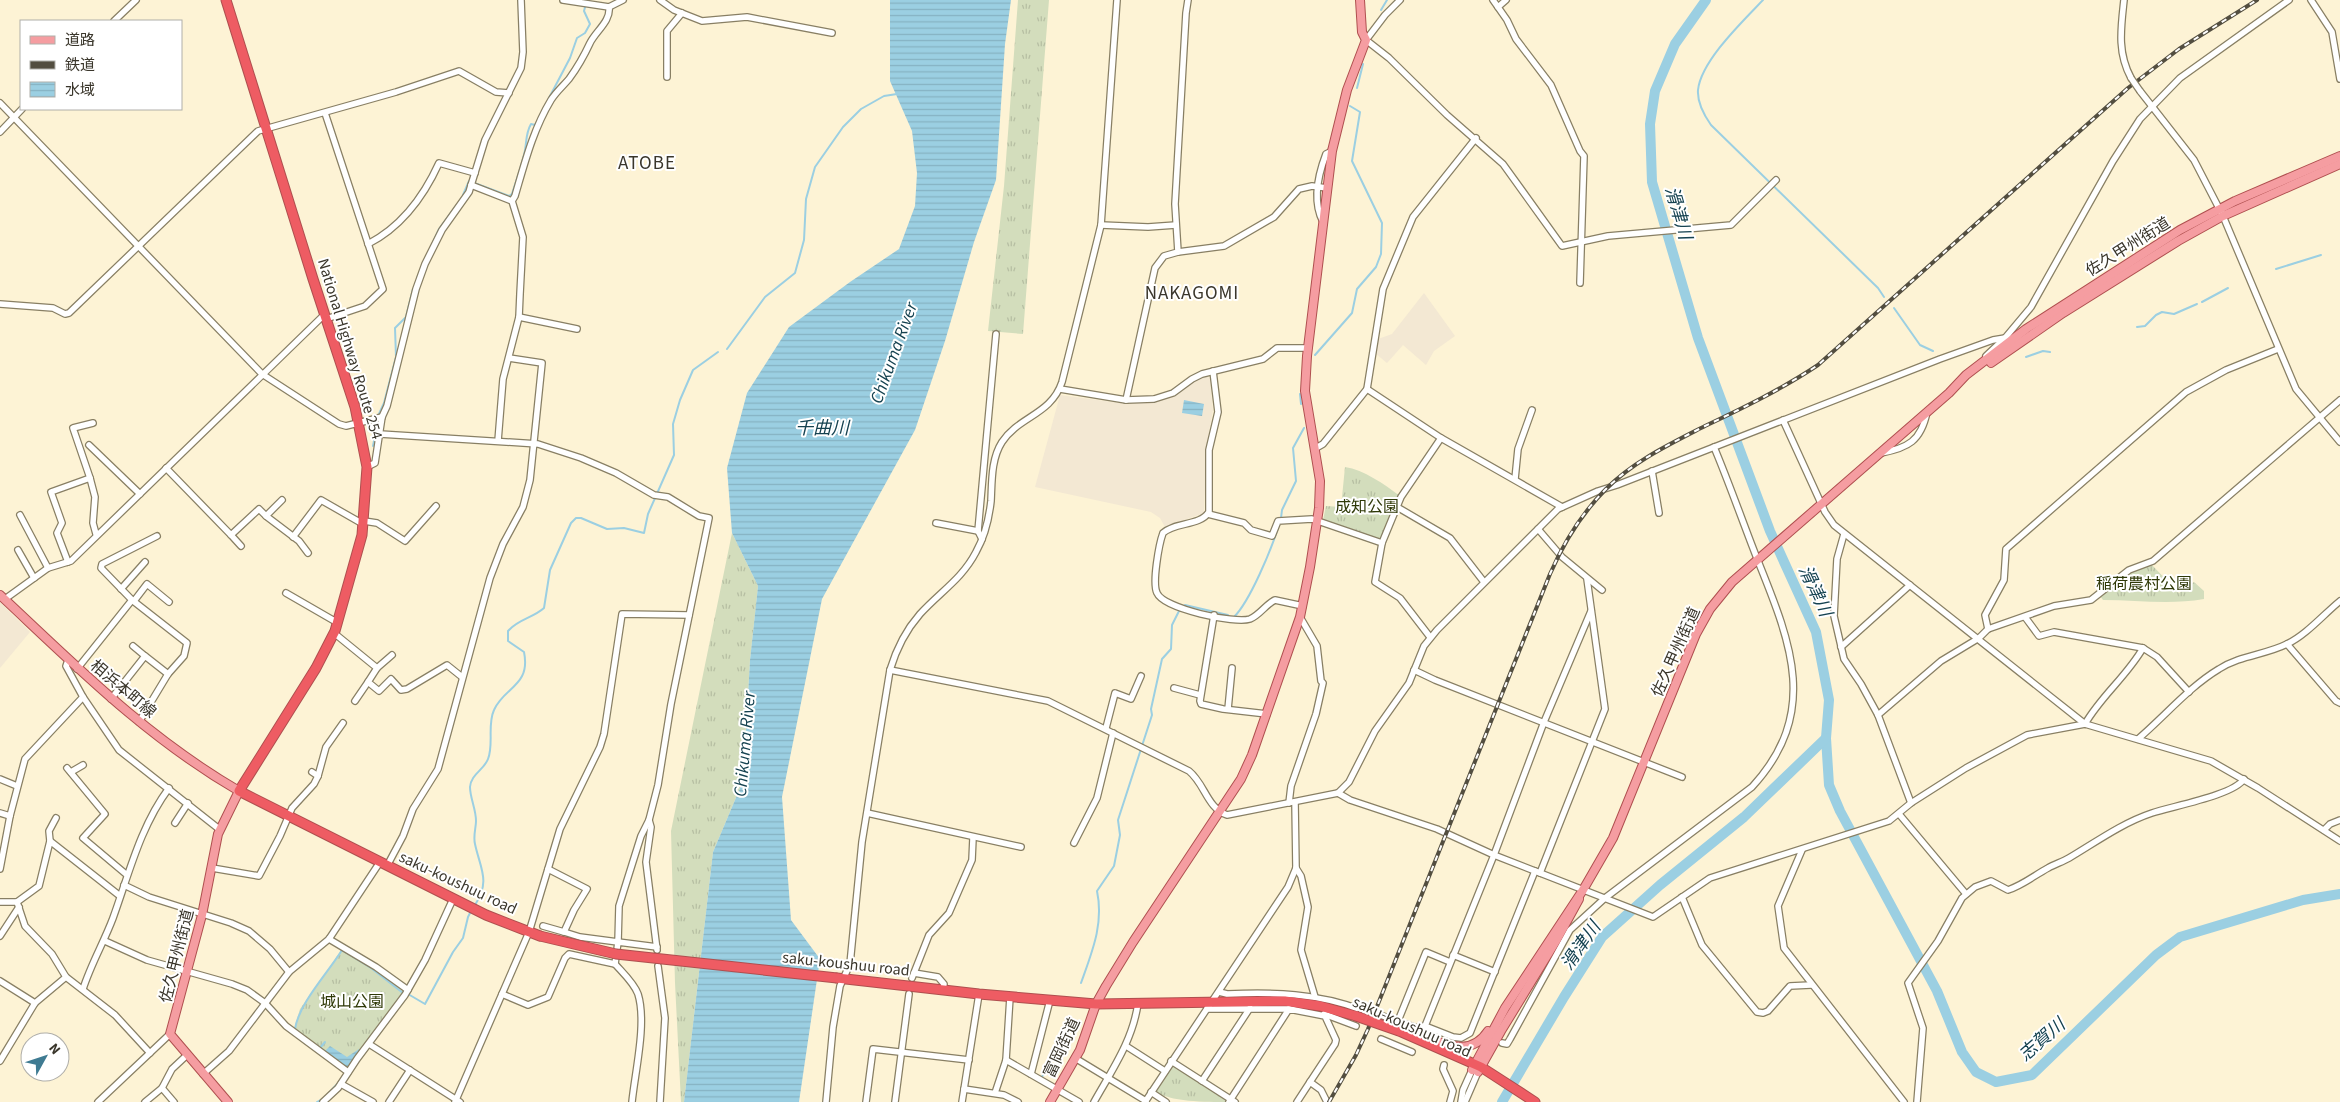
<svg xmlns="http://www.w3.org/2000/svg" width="2340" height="1102" viewBox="0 0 2340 1102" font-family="'Source Sans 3','Noto Sans JP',sans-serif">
<defs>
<pattern id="grass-tufts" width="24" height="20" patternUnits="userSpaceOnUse" patternTransform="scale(1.25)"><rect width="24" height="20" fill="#d3ddbc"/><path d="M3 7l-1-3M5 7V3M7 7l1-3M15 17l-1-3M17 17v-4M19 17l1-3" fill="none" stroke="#b6bea2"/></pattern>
<pattern id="water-rules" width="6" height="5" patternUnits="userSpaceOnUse" patternTransform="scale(1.25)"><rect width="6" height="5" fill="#9bcfe2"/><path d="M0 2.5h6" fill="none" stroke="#86b2c2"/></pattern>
</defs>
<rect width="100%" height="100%" fill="#fdf3d5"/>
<g fill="#f3e8d3">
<polygon points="1424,293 1455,336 1434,351 1426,365 1403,345 1387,363 1375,353 1378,339 1392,334"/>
<polygon points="1205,376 1210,378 1213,410 1207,443 1204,513 1165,527 1160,518 1151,512 1035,487 1060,395 1128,404 1154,401 1172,396 1193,381"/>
<polygon points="0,602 30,632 0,668"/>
</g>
<g fill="url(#grass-tufts)">
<polygon points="1018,0 1049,0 1023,334 988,331 1004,186"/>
<path d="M1345,467C1364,470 1384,484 1400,496L1383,538L1380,540L1323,520L1326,506L1341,507Z"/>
<polygon points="732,533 758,586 750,660 743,781 713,852 684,1102 681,1102 675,983 671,831"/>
<path d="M2150,563L2179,593L2194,582L2204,591V599C2170,605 2137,600 2103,600L2100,596L2130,572Z"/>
<polygon points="342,949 403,989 404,994 348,1068 294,1029 300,1009"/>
<path d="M1174,1066L1225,1099L1226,1102C1208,1102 1167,1102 1156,1091L1171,1068Z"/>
</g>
<g fill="url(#water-rules)">
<polygon points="890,0 1011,0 1005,44 996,180 974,242 945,341 915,430 822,599 782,797 791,920 820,959 799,1102 684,1102 713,852 743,781 750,660 758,586 732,533 727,468 747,393 789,327 850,282 899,249 915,206 917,173 912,131 890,81"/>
<polygon points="1184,400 1204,404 1202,416 1182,413"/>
<polygon points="330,1046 347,1057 359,1049 361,1050 346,1068 324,1052"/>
</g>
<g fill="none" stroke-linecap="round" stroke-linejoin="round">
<g stroke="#9bcfe2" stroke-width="2">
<path d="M1763,0C1743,21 1701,61 1698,90C1697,103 1704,115 1711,125L1878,288L1884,297"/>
<polyline points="1381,10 1387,0"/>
<polyline points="1357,88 1363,64"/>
<polyline points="549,98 570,58 577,38 585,33 590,24 584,11 587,0"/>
<path d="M463,195L469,181L509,196L512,194C516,181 521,168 524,155C527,144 525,134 531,124L535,125L538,120"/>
<polyline points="2276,269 2321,255"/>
<polyline points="417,278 439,229 458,203"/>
<polyline points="2202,302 2228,288"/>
<polyline points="1894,308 1920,345 1933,351"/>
<polyline points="2137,327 2145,326 2156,315 2162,312 2174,314 2197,304"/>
<polyline points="727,349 765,297 795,273 804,240 806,199 815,167 843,127 861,109 884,96 897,94"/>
<polyline points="1315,355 1352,313 1357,289 1376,267 1381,254 1382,223 1352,161 1360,112 1350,106"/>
<polyline points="2026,357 2043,351 2050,352"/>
<polyline points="1300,394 1301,404"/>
<polyline points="378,416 384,403 396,357 395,328 406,317 413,289"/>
<polyline points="373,446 378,421"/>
<polyline points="1281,518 1282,510 1296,481 1293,448 1304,428"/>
<polyline points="1185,605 1228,615"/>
<path d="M1234,617C1250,601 1271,550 1278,528"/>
<path d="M475,905C491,881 480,868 475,844C473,836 476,828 476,821C476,809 470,798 470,787C471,774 484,770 488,759C494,744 487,725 494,710C504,687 531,686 524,652L508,641V631C518,619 533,618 544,608L550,570L571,523L576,518H581L607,529L624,528L644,533L648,514L674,455L673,424L680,400L693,370L718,352"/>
<path d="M1081,983C1092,952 1104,924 1097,891L1114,866L1120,835L1118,820L1152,715L1151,709L1162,659L1171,649L1172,625L1179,611"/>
<polyline points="408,994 425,1004 453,952 463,938 468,917 471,911"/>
<path d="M296,1030L295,1029C299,1003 328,973 342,950L371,968L403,993"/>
<polyline points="318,1047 320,1048 325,1042"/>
<polyline points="1042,1077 1063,1031"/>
<polyline points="327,1095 339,1082"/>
<polyline points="317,1102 324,1098"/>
</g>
<g stroke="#9bcfe2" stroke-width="10">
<polyline points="1706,0 1675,44 1655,91 1650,124 1652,182 1698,338 1770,531 1816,632 1829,700 1826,738 1829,785 1840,811 1937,991 1962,1052 1976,1072 1996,1082 2032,1075 2156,955 2180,937 2303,900 2340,894"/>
<polyline points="1502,1102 1564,997 1602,937 1660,885 1744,817 1826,738"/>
</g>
<g stroke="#887f64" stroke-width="8">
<g id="minor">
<polyline points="563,0 609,7 623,0"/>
<polyline points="660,0 674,10 702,21 747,17 832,33"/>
<polyline points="1400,0 1385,15 1366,40 1389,58 1447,115 1503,164 1562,246 1608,236 1731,225 1776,180"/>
<polyline points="1493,0 1507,20 1516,39 1551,85 1580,151 1584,156 1580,283"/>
<path d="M2124,0C2121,28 2117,52 2131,78"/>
<polyline points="2311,0 2332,32 2340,79"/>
<polyline points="1498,7 1506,0"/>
<polyline points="114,21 136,0"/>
<polyline points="667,77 667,31 682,13"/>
<polyline points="2140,91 2194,160 2223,216 2296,389 2340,442"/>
<polyline points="0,103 262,374 339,424 346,426 382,417"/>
<polyline points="325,113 383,289 365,306 326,319"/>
<polyline points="0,132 22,109"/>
<polyline points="471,185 512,201"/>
<path d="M1323,222C1312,201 1318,175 1326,154L1332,151"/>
<polyline points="1101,225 1148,227 1176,225"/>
<path d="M368,244C401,227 424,196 439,163L475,173"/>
<polyline points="1178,252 1224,246 1274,217 1299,189 1312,186 1327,188"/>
<polyline points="0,304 53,308 65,314 69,313 258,131 396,92 459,71 496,92 509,93"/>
<polyline points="519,317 577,329"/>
<polyline points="1986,356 2005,338 2031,307 2113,161 2140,119 2180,78 2289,0"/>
<path d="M1213,371L1218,412L1209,450V512C1200,526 1175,522 1163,533C1159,544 1152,583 1157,593C1164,609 1235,624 1250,619C1260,615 1266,604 1275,600L1303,606"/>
<polyline points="1060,389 1126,400 1154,399 1173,393 1192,379 1202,374 1263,359 1277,348 1308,348"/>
<polyline points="1367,389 1441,438 1562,507"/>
<polyline points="1126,400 1155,268 1164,256 1178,252 1175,204 1186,13 1188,0"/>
<polyline points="1783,420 1825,512 1834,525 2085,724"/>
<polyline points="380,434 538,444 581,458 616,473 654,495 668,497 699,516 709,518 671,704 658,785 649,820 651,827 646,862 657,950"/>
<path d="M498,441L503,379L519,317L520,294L523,237L512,201L515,196C525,162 533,130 551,100C556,92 563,86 569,79C577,68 584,56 590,43C596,31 611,21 609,7"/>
<polyline points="89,445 140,494"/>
<polyline points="1316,448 1323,444 1367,389 1383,289 1413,217 1476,138"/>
<path d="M1881,453C1908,448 1921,441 1927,412"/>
<polyline points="367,467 375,463 382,417 387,406 416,289 425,264 442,230 469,192 485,140 521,68 523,52 521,0"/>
<polyline points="166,468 231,535 259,509 266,516 282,500"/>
<polyline points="1652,471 1659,513"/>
<polyline points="90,478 73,428 93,423"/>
<polyline points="1515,479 1518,449 1532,410"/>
<polyline points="1397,507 1450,538 1484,582"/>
<polyline points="1208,514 1244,523 1251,530 1272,536 1278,521 1312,519 1382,543"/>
<polyline points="20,515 48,568"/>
<polyline points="266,516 299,541 308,553"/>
<polyline points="364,521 377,523 405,541 436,506"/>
<polyline points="936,523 978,531"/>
<polyline points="1538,529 1562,557 1602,590"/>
<polyline points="1844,534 1837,559 1834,616 1844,659 1861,684 1878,715 1911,803"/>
<polyline points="231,535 241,546"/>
<polyline points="293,537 321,500 363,524"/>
<polyline points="982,539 978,531 996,334"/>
<polyline points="18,550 34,578"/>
<polyline points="68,562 57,533 62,523 51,492 90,478 95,497 93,523 96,534"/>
<polyline points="121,589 145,562"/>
<polyline points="286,593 338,623"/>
<polyline points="5,599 48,568 71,561 325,314"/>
<polyline points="132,600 187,643 184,656 168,674 139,722"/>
<polyline points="134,601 147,584 169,602"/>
<polyline points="1214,615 1200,701 1201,704 1223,709 1267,714"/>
<polyline points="2025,617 2039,636 2054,632 2143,648 2157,657 2189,692"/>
<polyline points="1988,629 1985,615 2004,580 2006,549 2186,392 2226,370 2278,349"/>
<polyline points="334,633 377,668 368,682 379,691 391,679 401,690 407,689 447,665 462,677"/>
<polyline points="1430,637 1400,598 1375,582 1382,543 1401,497 1441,438"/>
<polyline points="2287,644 2336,701 2340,703"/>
<polyline points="133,646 145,656"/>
<polyline points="1841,647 1910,585"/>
<polyline points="68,660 66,666 83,697 119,750 219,829"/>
<polyline points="377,668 392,655"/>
<polyline points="77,669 132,600 101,568 102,564 157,536"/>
<path d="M890,670L1048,701L1189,771C1205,784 1207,808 1227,815L1338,793L1350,800L1437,829L1494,855L1653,917L1710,878L1889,821L1911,803L1966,768L2027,735L2085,724L2211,761L2258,788L2340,841"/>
<polyline points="1414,670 1435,680 1682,777"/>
<polyline points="1174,688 1200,695"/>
<polyline points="111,699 145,656 168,674"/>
<polyline points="355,701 368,682"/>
<polyline points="1228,709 1232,668"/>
<polyline points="1878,715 1941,661 1979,638 1988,629 2054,606 2091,600 2129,570 2153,561 2340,400"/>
<path d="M2085,724C2101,696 2127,676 2143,648"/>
<polyline points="1106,728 1115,693 1131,699 1141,676"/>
<path d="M2138,739C2165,716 2189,687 2219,669C2241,655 2265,655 2287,644C2306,635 2323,615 2340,601"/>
<polyline points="67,768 105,814 83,838 127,875"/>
<polyline points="71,772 83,765"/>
<polyline points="318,776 326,747 343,723"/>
<polyline points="0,779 17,786"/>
<polyline points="1338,793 1349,782 1375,731 1409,683 1424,646 1437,630 1558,509 1598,491 1617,485 1940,359 1993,340 2005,338"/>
<polyline points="1289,803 1291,786 1316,714 1323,683 1321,681 1317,646 1300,617"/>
<polyline points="0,813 10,816"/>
<polyline points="867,813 1021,847"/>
<polyline points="1899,814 1966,894"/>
<polyline points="175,823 188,803"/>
<polyline points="2324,830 2330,824 2340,820"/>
<polyline points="50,841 49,831 56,818"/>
<polyline points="1074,843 1097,798 1113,733"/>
<polyline points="1802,850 1778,906 1784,948 1904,1102"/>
<polyline points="387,866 403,836 413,809 438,769 490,578 503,544 523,507 530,480 542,363 509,358"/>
<polyline points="212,868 259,876 280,836 292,808 314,784 318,776 312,772"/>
<polyline points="1296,868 1301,876 1308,907 1301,950 1315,997"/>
<polyline points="0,869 10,816 25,759 83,697"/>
<polyline points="548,869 587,889 574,910 564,932 580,937 618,942 619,906 641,836 649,820"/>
<polyline points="1540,873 1605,709 1587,579"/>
<polyline points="124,885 149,897 231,923 249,931 270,949 289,972"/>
<polyline points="1682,897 1702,945 1757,1012 1763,1013 1768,1011 1790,986 1811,985"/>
<polyline points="0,902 17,902 25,926 52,954 66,977 115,1015 150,1053"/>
<polyline points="17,902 39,886 50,841 120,896"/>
<polyline points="543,926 564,932"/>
<polyline points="0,936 19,907"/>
<polyline points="329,939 376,967 408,990"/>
<polyline points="105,941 147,960 232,984 247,990 265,1003 286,1026 348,1072"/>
<polyline points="1453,955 1495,972"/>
<polyline points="658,966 665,1018 660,1102"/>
<polyline points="914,973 938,977 944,984 943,990"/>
<polyline points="912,978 929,935 949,913 972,860 973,838"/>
<polyline points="0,981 35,1003"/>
<path d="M83,989C91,964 104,942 113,918C129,874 140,827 169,788"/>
<path d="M1219,992L1227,994C1274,992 1317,993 1362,1010"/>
<polyline points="502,994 528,1005 548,997 565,958 569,954 615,964"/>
<polyline points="1207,1009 1289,1009"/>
<polyline points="1324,1014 1356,1026"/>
<polyline points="1380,1015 1417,1028 1425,1026 1453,1037 1461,1038 1470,1033 1535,871"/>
<polyline points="1398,1021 1426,952 1450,962"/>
<polyline points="1425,1026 1494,855 1544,722 1591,611"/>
<polyline points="1381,1039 1412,1052"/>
<path d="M1502,1043L1507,1044L1510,1039L1570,930L1605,898L1752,787C1820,713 1791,643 1758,561C1743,523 1730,485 1714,447"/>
<polyline points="369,1044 460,1102"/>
<polyline points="1126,1046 1165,1071"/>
<polyline points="1075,1058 1146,1101"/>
<polyline points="1006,1060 1079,1102"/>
<polyline points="0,1061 35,1003 66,977"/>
<polyline points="1171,1061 1235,1102"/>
<polyline points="1444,1065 1443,1069 1453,1091 1450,1102"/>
<polyline points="203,1074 229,1051 289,972 329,939 380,862"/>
<polyline points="1031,1074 1050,1000"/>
<polyline points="1202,1081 1250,1008"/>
<polyline points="341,1084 373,1102"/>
<polyline points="162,1088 174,1102"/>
<polyline points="964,1089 1004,1095 1018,1102"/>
<polyline points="1151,1092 1166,1102"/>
<polyline points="995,1093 1006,1060 1010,997"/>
<polyline points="98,1102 170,1034"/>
<polyline points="145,1102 162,1088 172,1069 187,1055"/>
<polyline points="323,1102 338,1088 357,1059 405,995 425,960 453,899"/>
<polyline points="389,1102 410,1070"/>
<polyline points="455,1102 529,932 560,829 600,747 604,734 622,614 689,615"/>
<path d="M632,1102C635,1072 647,1023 638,994C634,983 623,973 615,964L618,942L657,947"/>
<path d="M826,1102L833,1027L840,986L850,964L862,842L890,670C896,650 906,630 920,614C940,592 962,579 976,552C985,536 989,519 991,501C992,482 991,459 1002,442C1019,416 1051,415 1062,382L1101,225L1117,0"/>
<polyline points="866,1102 873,1049 969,1060"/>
<polyline points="895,1102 909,994"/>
<polyline points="962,1102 979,994"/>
<path d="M1094,1102C1112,1070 1133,1040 1138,1003"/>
<polyline points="1145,1102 1288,887 1296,868 1295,802"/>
<polyline points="1229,1102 1289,1009 1325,1016 1336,1040 1335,1044 1310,1082 1321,1090 1327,1102"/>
<polyline points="1297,1102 1310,1082"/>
<polyline points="1461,1102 1463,1090 1472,1070"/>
<polyline points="1465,1102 1478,1072"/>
<path d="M1917,1102L1923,1028L1908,983L1938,941L1962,898L1975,887L1991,881L2008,890C2023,885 2035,875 2048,868C2055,864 2062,862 2069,858C2096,842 2122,823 2152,813C2173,806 2234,795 2244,779"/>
</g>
</g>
<g stroke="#af4f4f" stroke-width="10">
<g id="major">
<polyline points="1991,363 2063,313 2178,241 2223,216 2340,164"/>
<path d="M0,595C77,667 146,737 239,791L218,834L202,915L170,1034L228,1102"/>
<path d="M1408,1033C1436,1037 1467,1063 1488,1031"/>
<polyline points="1472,1070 1505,1008 1583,890 1613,838 1696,634 1710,609 1732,582 1949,393 1966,375 2026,329 2180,230 2235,201 2340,156"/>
<polyline points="1478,1072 1501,1031 1556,941 1579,899"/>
<polyline points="1050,1102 1080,1050 1096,1004 1106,986 1133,942 1241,779 1252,755 1300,617 1310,567 1319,508 1320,481 1305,391 1307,356 1332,151 1347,90 1366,40 1362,32 1360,0"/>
</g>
</g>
<g stroke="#af4f4f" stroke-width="11">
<g id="highway">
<polyline points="226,0 313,279 355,407 367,467 362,535 335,631 316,668 239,791 486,915 540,936"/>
<polyline points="837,978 979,994 1096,1004 1285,1001 1320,1006 1356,1016"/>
<polyline points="1399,1031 1481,1067 1535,1102"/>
</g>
</g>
<use href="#minor" stroke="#fff" stroke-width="5.5"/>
<use href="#major" stroke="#f59da1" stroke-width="8"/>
<use href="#highway" stroke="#ee5c63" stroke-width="9"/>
<g stroke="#534e40" stroke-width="4">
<path id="rail" d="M1329,1102L1356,1055L1368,1029L1550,574C1564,542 1581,514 1606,489C1634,461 1670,444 1705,426C1743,408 1782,389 1818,365L2128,88L2179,49L2257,0"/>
</g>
<use href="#rail" stroke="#fff" stroke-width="2" stroke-dasharray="5.5" stroke-linecap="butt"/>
<g stroke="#887f64" stroke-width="8" stroke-linecap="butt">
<polyline id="minor-bridge" points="2131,78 2140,91"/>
</g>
<g stroke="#af4f4f" stroke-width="11" stroke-linecap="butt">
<g id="highway-bridge">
<polyline points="540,936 616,954 837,978"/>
<polyline points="1356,1016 1399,1031"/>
</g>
</g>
<use href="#minor-bridge" stroke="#fff" stroke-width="5.5"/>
<use href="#highway-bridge" stroke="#ee5c63" stroke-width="9"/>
</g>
<g text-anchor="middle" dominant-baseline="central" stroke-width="4" stroke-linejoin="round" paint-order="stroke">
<g font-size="16" fill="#3a362b" stroke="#fff">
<text transform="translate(2128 247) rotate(-32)">佐久甲州街道</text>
<text transform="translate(350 349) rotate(73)">National Highway Route 254</text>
<text transform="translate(1676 652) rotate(-66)">佐久甲州街道</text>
<text transform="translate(123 689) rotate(40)">相浜本町線</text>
<text transform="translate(458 883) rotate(25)">saku-koushuu road</text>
<text transform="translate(177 956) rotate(-76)">佐久甲州街道</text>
<text transform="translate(846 964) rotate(6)">saku-koushuu road</text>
<text transform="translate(1412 1027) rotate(24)">saku-koushuu road</text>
<text transform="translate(1062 1048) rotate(-65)">富岡街道</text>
</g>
<g font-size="16" fill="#2f3907" stroke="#fff">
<text x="1367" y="507">成知公園</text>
<text x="2144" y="584">稲荷農村公園</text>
<text x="352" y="1002">城山公園</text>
</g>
<g font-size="18" font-style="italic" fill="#154250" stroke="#fff">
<text transform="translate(1678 213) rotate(74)">滑津川</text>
<text transform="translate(894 353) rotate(-70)">Chikuma River</text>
<text x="822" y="428">千曲川</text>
<text transform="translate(1815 591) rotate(65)">滑津川</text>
<text transform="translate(745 744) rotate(-85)">Chikuma River</text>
<text transform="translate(1581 946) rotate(-55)">滑津川</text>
<text transform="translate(2042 1040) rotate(-41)">志賀川</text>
</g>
<g font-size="19" letter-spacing="1" fill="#3a362b" stroke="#fff">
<text x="647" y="163">ATOBE</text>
<text x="1192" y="293">NAKAGOMI</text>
</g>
</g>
<rect x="20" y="20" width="162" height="90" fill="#ffffff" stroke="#b0afaa"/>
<rect x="30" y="36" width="25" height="8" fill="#f59da1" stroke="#b0afaa"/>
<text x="65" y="45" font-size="15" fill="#3a362b">道路</text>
<rect x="30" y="61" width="25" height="8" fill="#534e40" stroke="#b0afaa"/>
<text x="65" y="70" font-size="15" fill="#3a362b">鉄道</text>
<rect x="30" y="82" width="25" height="15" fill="url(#water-rules)" stroke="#b0afaa"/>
<text x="65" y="95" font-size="15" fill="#3a362b">水域</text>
<g transform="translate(45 1057) rotate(50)"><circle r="24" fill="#ffffff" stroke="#b0afaa"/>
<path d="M0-4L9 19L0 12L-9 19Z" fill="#3f7b92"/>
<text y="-8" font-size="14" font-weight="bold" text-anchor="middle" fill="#3a362b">N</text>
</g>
</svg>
